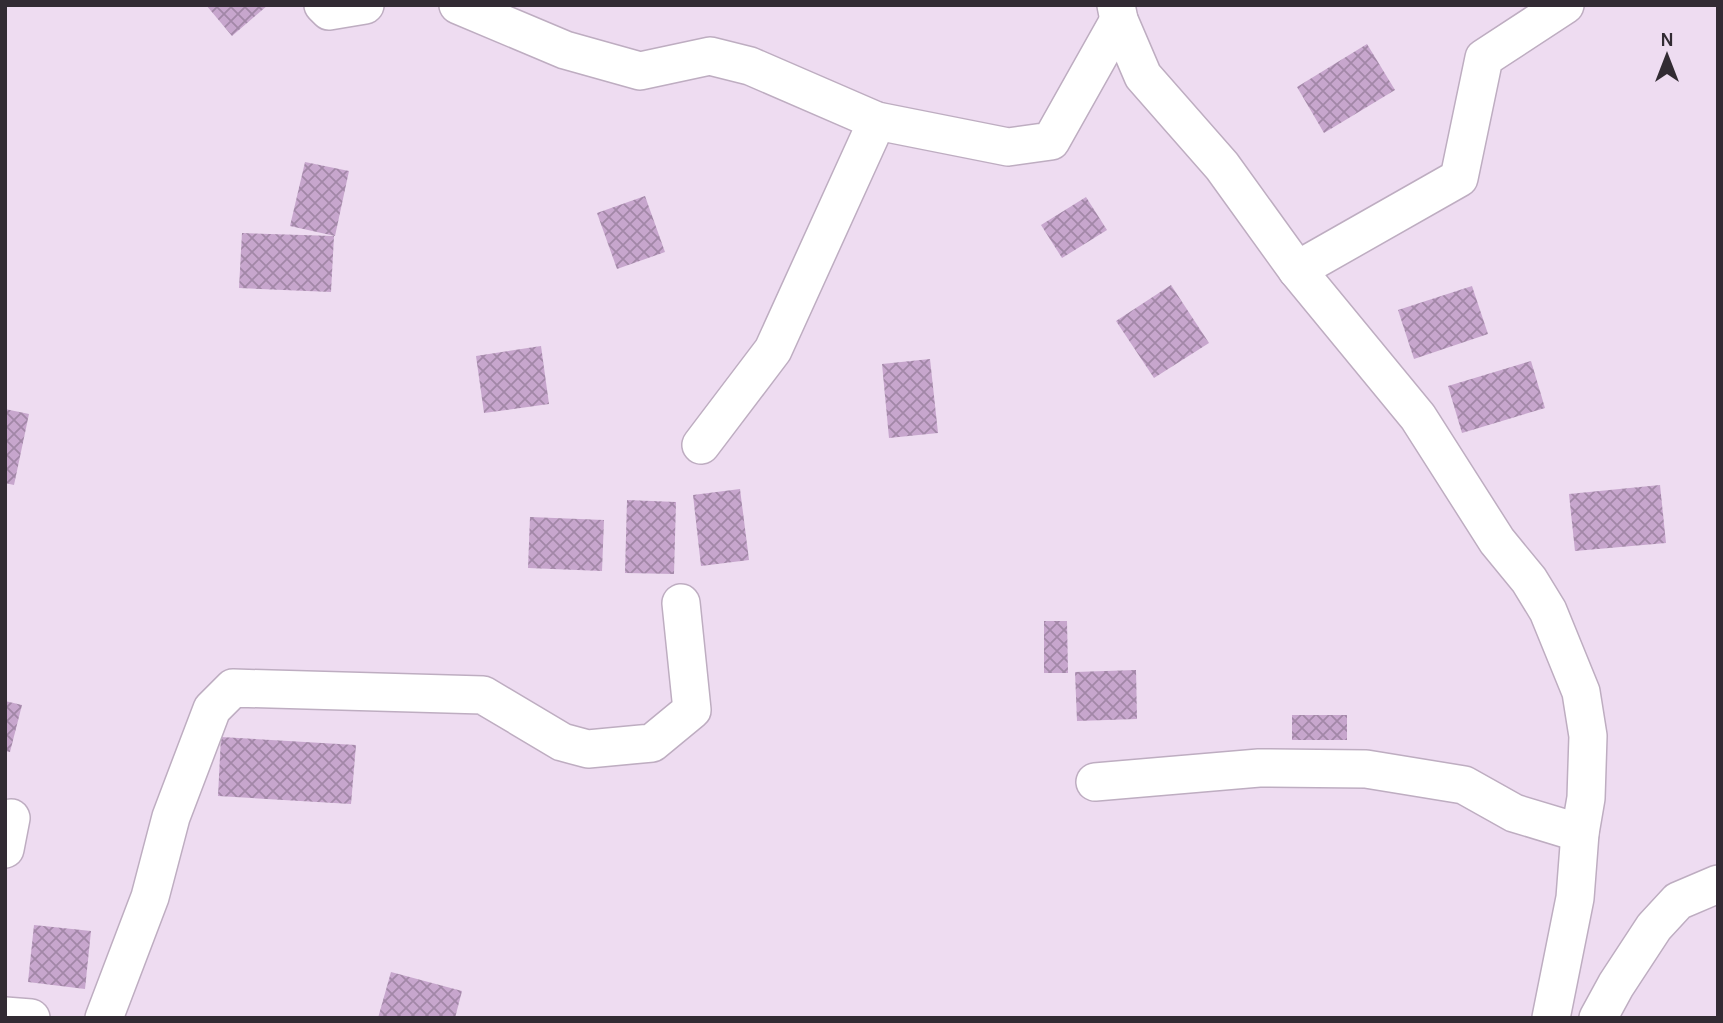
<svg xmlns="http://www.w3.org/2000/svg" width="1723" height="1023" viewBox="0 0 1723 1023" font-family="Karla,sans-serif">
<defs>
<pattern id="building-cross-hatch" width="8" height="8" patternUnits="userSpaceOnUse" patternTransform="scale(1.75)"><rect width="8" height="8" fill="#c7a6cd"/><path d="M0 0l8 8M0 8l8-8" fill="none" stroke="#a287a7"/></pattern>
</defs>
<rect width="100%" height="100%" fill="#eedcf1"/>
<g fill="url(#building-cross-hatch)">
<polygon points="206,5 268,5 232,36"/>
<polygon points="1367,44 1395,90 1324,133 1297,87"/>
<polygon points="305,162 349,171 335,236 290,226"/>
<polygon points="645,196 665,252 617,269 597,213"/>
<polygon points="1086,197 1107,230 1062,258 1041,225"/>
<polygon points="242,233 334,236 331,292 239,288"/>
<polygon points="1171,285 1209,343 1154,378 1116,321"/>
<polygon points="1472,286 1488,334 1414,359 1398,310"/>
<polygon points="541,346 549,404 484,413 476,356"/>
<polygon points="930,359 938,433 889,438 882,364"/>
<polygon points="1531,361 1545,408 1462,433 1448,386"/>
<polygon points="5,409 29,414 14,485 5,483"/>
<polygon points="1660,485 1666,543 1575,551 1569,494"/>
<polygon points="740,489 749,560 701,566 693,495"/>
<polygon points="627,500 676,502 674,574 625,573"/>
<polygon points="530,517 604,520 602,571 528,568"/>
<polygon points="1044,621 1067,621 1068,673 1044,673"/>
<polygon points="1136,670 1137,719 1077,721 1075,672"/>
<polygon points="5,701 22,705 10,752 5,751"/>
<rect x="1292" y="715" width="55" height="25"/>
<polygon points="221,737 356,745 351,804 218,796"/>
<polygon points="34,925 91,931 85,989 28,982"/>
<polygon points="391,972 462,991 455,1018 378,1018"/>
</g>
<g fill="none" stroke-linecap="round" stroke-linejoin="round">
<g stroke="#beadc1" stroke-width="40">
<g id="street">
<polyline points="323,5 329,11 365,5"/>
<polyline points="458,5 565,50 640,71 710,56 750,66 877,121 1008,147 1051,141 1119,20"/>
<polyline points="1116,5 1119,20 1143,76 1222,166 1297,270 1418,417 1497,541 1529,580 1548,611 1581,692 1588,736 1586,798 1580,833 1575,898 1551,1018"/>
<polyline points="1297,270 1459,178 1484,58 1565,5"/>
<polyline points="701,445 773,350 877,121"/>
<polyline points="1095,782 1259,768 1366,769 1464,785 1514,813 1580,833"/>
<polyline points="5,849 11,818"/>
<polyline points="5,1016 31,1018"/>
<polyline points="104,1018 150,897 171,817 212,709 233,688 483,695 562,742 588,749 652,743 692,710 681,603"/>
<polyline points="1598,1018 1616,985 1654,927 1678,901 1718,884"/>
</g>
</g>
<use href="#street" stroke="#fff" stroke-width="37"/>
</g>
<rect width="1723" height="1023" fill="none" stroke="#322b33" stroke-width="14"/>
<g transform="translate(1667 56)" stroke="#eedcf1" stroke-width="5" paint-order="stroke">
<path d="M0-5L12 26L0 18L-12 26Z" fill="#322b33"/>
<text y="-10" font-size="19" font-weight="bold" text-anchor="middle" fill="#322b33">N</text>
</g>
</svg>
